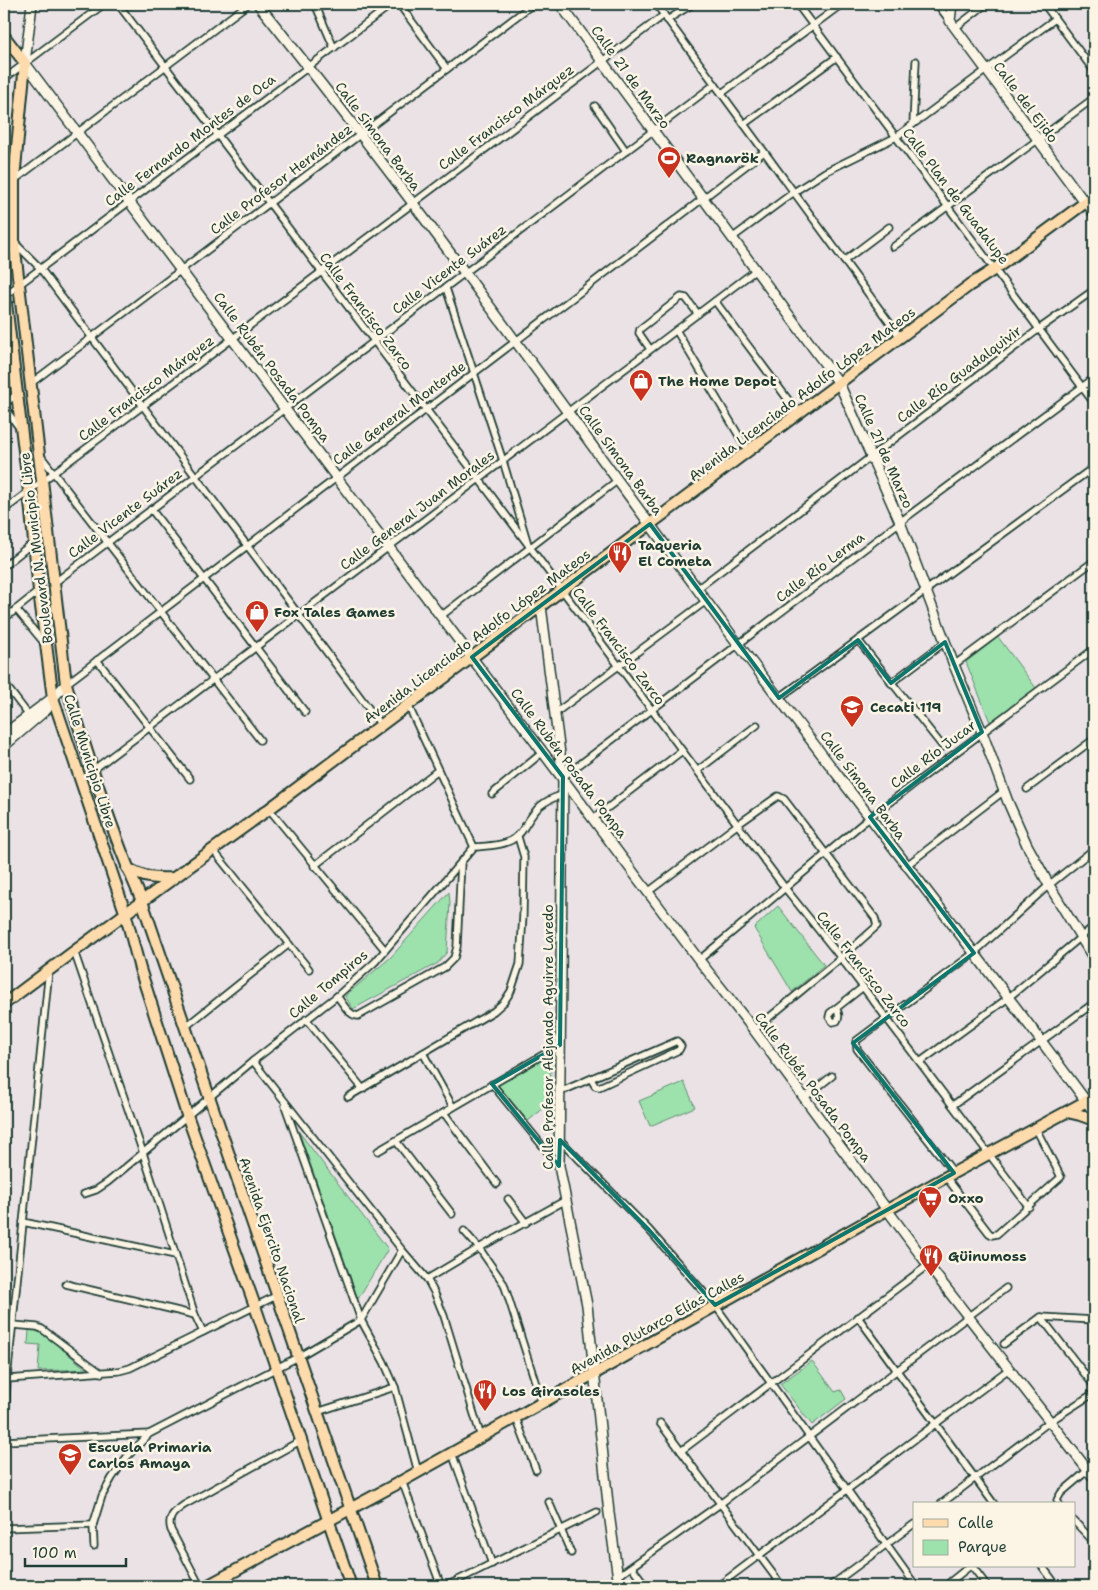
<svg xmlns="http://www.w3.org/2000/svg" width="1098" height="1590" viewBox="0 0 1098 1590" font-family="'Shantell Sans',sans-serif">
<rect width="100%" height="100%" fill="#ebe2e6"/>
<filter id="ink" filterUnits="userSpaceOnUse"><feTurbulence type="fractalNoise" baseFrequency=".02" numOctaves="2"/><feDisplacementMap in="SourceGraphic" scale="10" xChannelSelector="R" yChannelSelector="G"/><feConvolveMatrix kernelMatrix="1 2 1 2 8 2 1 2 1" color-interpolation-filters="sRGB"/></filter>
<g filter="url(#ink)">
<g fill="#9de1ad" stroke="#5e8f70">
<polygon points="998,637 1036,688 990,722 966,662"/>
<polygon points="449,892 450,903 447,952 438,963 353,1009 345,996 391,957"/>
<polygon points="778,906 824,965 792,992 754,928"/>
<polygon points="552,1053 549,1104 528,1121 498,1085"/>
<polygon points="684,1082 695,1107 650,1126 639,1101"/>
<polygon points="299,1132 388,1249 358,1299"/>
<polygon points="29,1330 41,1331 86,1369 38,1371 40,1345 28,1344"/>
<polygon points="812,1361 835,1392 841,1390 846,1399 812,1425 780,1384"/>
</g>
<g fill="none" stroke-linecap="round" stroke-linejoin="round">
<g stroke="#1f3d34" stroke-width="9">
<g id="street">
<polyline points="118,4 479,479 785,888 841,958 1029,1207"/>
<polyline points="315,4 334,48"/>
<polyline points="399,4 447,69"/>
<polyline points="656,4 900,337"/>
<polyline points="797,4 1094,403"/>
<polyline points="937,4 950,21"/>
<polyline points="1044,4 1094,71"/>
<polyline points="667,20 693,4"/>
<polyline points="955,28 986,4"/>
<polyline points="4,79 104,4"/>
<polyline points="722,93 842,4"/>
<polyline points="595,106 626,151"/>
<polyline points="744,124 837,57"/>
<polyline points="913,124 916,61"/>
<polyline points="4,188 248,4"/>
<polyline points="1085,203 1094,216"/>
<polyline points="732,238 794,192 825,172 896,137 1055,19"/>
<polyline points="15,243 40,268 381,725"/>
<polyline points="893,247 1094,98"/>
<polyline points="844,261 889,227"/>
<polyline points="446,288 503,461 528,544"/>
<polyline points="4,296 392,4"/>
<polyline points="715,301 798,413"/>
<polyline points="676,330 748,451"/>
<polyline points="650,349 639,333 640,329 681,297 686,298 698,314"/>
<polyline points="30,384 533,4"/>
<polyline points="4,404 17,394"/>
<polyline points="4,407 20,429"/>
<polyline points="40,455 260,740"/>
<polyline points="151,509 305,712"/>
<polyline points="4,510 664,15"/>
<polyline points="4,566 34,542"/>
<polyline points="54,583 715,84"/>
<polyline points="697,589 1039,329 1094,290"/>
<polyline points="16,609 45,644"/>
<polyline points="441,616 618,480"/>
<polyline points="4,619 39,591"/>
<polyline points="858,640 943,747"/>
<polyline points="97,660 190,779"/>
<polyline points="954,665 1094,561"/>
<polyline points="4,683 30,717"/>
<polyline points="891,683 945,642"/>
<polyline points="66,684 764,152"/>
<polyline points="779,698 1094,467"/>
<polyline points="408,705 474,847"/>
<polyline points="554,714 706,601"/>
<polyline points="93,770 756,270"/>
<polyline points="697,771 757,725"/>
<polyline points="563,777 900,522 1094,378"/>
<polyline points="1027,789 1094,739"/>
<polyline points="492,794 543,752"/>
<polyline points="269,809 385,950"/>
<polyline points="593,819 682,751"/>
<polyline points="213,850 309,969"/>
<polyline points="907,865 1004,791"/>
<polyline points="314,866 438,770"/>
<polyline points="648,892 737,825 778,796 784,799 875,918 877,926 841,958 754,1030"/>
<polyline points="74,951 143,1153 195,1315 203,1332"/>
<polyline points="699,960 870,817 1094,649"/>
<path d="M337,996C343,1003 348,1015 358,1016L445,967L454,958L457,947L461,862"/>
<path d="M836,1008C839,1013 840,1017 837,1021L833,1022L829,1017L830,1013L863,987"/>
<polyline points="306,1019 363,1089"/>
<polyline points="184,1028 289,944"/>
<polyline points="423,1053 453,1107"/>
<polyline points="253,1061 402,1250 427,1279 435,1294 444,1316 481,1437"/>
<polyline points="920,1062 1008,998 1094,926"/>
<polyline points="492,1084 559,1166"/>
<polyline points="560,1092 677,1041 681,1046 679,1050 599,1087 595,1086 591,1079"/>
<polyline points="348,1097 494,1011 504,1002 511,991 520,964 523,915 524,857 518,837"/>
<polyline points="804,1098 832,1076"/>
<polyline points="953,1105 1094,1003"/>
<polyline points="285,1106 361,1320 384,1362 395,1387 418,1472"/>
<polyline points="444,1113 497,1184"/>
<polyline points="560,1140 649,1230 715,1305 916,1586"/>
<polyline points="396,1141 452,1214"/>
<polyline points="378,1151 560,1045"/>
<polyline points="954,1173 857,1049 856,1041 974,953 1049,885 1094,849"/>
<polyline points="946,1177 989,1233 992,1235 997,1234 1061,1177 1036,1129"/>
<path d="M84,1194L96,1190L108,1182L253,1061L337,996L375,962L474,847C487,846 509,846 518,835C521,833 523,829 525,826C536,808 542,801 562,795"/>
<polyline points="508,1199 526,1223"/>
<polyline points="23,1222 175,1255"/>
<polyline points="464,1231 479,1248 504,1284 542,1403"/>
<polyline points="427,1279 479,1248 566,1200"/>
<polyline points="66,1284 195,1315"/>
<polyline points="858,1317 994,1504"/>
<polyline points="1041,1317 1094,1386"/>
<polyline points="13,1325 37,1327 42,1329 101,1373"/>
<polyline points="1004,1344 1041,1317 1094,1320"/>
<polyline points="7,1379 119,1371 130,1368 276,1296"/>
<polyline points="317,1412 395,1387"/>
<polyline points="516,1418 536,1470"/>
<polyline points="660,1423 782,1586"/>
<polyline points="4,1441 149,1434"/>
<polyline points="681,1451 928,1265"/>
<polyline points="452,1453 492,1564"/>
<polyline points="4,1454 7,1379 49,970"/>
<polyline points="402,1481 441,1586"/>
<polyline points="549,1502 571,1553"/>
<polyline points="941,1504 1049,1422 1094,1393"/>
<polyline points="1059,1504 1057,1500 1061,1493 1088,1470"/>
<polyline points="1074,1521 1094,1542"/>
<polyline points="4,1528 93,1525"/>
<polyline points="94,1546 93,1525 102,1496 112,1478 126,1458 149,1434 298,1357 361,1320 402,1250"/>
<polyline points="972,1566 987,1586"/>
<polyline points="1042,1566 1057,1586"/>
<polyline points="632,1567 646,1586"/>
<polyline points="618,1576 720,1504 1006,1288"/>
<polyline points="950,1582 970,1566"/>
<path d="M200,1586L171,1530C167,1517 174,1512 184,1505L300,1441"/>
<polyline points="446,1586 597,1512"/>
<polyline points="718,1586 1009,1369"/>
<polyline points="830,1586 914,1524"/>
</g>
</g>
<g stroke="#1f3d34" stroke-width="12">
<g id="secondary">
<polyline points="32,4 25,63 699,960 754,1030 928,1265 1094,1478"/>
<path d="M258,4C411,194 553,393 698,590C827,766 965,936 1094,1112"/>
<polyline points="560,4 839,383 900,522 954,665 982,732 1008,802 1027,845 1049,885 1094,959"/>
<polyline points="952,4 950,21 1085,203"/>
<polyline points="541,606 563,777 559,1166 587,1305 609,1513 619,1586"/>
<polyline points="4,734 51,699"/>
<polyline points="4,746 47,709 53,698 66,684"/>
</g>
</g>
<g stroke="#1f3d34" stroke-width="14">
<g id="primary">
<path d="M4,36L25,63L14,179V242L66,684C88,757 111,831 142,901L377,1586"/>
<polyline points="4,287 29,492 39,591 53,698 125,912 140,969 187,1115 255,1306 351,1586"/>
<path d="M127,868C143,878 156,879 174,878"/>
<path d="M4,1004C91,938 180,873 269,809L970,285L995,269L1094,196"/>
<polyline points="1067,1112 1080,1115 1094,1120"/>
<polyline points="207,1586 402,1481 946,1177 1094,1097"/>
</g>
</g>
<use href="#street" stroke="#fcf5e5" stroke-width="5.5"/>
<use href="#secondary" stroke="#fcf5e5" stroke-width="9"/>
<use href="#primary" stroke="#fedbac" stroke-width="10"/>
</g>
</g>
<path fill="none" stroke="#0f766e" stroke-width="4" stroke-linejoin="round" d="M650,524L779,698L858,640L891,683L945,642L982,732L870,817L974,953L853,1043L954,1173L715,1305L649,1230L560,1140L559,1166L492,1084L560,1045L563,777L472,657Z"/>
<defs>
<g id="stadium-pin" transform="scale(1.25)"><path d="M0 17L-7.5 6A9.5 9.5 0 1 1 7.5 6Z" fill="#c8321e" stroke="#fcf5e5"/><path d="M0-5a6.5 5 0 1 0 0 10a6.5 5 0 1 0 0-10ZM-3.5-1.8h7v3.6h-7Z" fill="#fff"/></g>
<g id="shop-pin" transform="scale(1.25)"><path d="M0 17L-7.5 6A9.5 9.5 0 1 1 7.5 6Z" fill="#c8321e" stroke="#fcf5e5"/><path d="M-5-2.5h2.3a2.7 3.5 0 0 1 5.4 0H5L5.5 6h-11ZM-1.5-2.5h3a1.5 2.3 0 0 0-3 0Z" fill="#fff"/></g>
<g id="restaurant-pin" transform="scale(1.25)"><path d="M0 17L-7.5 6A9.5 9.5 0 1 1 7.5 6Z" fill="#c8321e" stroke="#fcf5e5"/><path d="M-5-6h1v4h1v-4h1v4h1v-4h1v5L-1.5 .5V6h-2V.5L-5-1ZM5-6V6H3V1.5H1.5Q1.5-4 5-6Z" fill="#fff"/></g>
<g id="school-pin" transform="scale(1.25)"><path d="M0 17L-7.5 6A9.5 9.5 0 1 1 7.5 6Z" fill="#c8321e" stroke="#fcf5e5"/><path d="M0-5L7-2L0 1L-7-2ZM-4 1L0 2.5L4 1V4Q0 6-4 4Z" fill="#fff"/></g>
<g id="supermarket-pin" transform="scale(1.25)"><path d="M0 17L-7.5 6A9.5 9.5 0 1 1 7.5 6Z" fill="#c8321e" stroke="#fcf5e5"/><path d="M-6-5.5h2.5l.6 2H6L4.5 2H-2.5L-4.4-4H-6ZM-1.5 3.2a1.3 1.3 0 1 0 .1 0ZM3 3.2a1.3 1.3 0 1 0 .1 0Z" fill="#fff"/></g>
</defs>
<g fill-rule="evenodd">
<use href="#stadium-pin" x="669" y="158"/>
<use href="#shop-pin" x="641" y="381"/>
<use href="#restaurant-pin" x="620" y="553"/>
<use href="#shop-pin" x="257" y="612"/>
<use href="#school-pin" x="852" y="707"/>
<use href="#supermarket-pin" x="930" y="1198"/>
<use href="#restaurant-pin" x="931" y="1256"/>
<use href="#restaurant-pin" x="485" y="1391"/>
<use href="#school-pin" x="70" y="1455"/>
</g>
<g text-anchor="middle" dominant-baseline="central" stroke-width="5" stroke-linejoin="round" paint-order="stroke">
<g font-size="14" fill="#1f3d34" stroke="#fcf5e5">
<text transform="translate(631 77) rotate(54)">Calle 21 de Marzo</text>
<text transform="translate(1026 102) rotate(53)">Calle del Ejido</text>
<text transform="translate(506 117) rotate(-37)">Calle Francisco Márquez</text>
<text transform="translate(378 136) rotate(53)">Calle Simona Barba</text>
<text transform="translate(190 140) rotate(-37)">Calle Fernando Montes de Oca</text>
<text transform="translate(281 179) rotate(-37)">Calle Profesor Hernández</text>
<text transform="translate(956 196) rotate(53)">Calle Plan de Guadalupe</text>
<text transform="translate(449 269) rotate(-37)">Calle Vicente Suárez</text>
<text transform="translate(366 311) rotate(53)">Calle Francisco Zarco</text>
<text transform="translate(272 367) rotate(53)">Calle Rubén Posada Pompa</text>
<text transform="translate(959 374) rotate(-37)">Calle Río Guadalquivir</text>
<text transform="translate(146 388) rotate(-37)">Calle Francisco Márquez</text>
<text transform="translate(802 394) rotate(-37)">Avenida Licenciado Adolfo López Mateos</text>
<text transform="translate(399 413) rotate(-37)">Calle General Monterde</text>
<text transform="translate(884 451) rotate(66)">Calle 21 de Marzo</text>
<text transform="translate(621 460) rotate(54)">Calle Simona Barba</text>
<text transform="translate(417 510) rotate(-37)">Calle General Juan Morales</text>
<text transform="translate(125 513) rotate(-37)">Calle Vicente Suárez</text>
<text transform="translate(36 548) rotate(-97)">Boulevard N. Municipio Libre</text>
<text transform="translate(820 567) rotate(-37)">Calle Río Lerma</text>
<text transform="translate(477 636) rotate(-37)">Avenida Licenciado Adolfo López Mateos</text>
<text transform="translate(619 646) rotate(53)">Calle Francisco Zarco</text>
<text transform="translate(933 754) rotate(-37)">Calle Río Jucar</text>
<text transform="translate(90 761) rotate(72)">Calle Municipio Libre</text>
<text transform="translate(569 763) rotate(53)">Calle Rubén Posada Pompa</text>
<text transform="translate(863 785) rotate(53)">Calle Simona Barba</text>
<text transform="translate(864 969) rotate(52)">Calle Francisco Zarco</text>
<text transform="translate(328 984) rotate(-40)">Calle Tompiros</text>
<text transform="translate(548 1037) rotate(-90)">Calle Profesor Alejando Aguirre Laredo</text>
<text transform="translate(813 1087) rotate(53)">Calle Rubén Posada Pompa</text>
<text transform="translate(272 1240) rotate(71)">Avenida Ejercito Nacional</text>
<text transform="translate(657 1323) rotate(-29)">Avenida Plutarco Elías Calles</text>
</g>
<g font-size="14" font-weight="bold" fill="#1f3d34" stroke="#fcf5e5" text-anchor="start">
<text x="686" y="158">Ragnarök</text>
<text x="658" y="381">The Home Depot</text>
<text x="638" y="545">Taqueria<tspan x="638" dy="16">El Cometa</tspan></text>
<text x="274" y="612">Fox Tales Games</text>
<text x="870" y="707">Cecati 119</text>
<text x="948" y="1198">Oxxo</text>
<text x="948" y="1256">Güinumoss</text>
<text x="502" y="1391">Los Girasoles</text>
<text x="88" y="1447">Escuela Primaria<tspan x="88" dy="16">Carlos Amaya</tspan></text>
</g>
</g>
<rect width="1098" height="1590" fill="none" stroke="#fcf5e5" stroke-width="20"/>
<rect x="10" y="10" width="1078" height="1570" fill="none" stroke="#1f3d34" stroke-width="2" filter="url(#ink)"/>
<rect x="913" y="1502" width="162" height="65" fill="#fcf5e5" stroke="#a4ab9e"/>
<rect x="923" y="1519" width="25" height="8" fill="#fedbac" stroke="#a4ab9e"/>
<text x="958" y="1528" font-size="15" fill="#1f3d34">Calle</text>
<rect x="923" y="1540" width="25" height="15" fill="#9de1ad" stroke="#a4ab9e"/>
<text x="958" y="1552" font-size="15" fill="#1f3d34">Parque</text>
<path d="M25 1558v8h101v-8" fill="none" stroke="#1f3d34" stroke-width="2.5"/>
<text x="32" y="1558" font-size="15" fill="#1f3d34" stroke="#fcf5e5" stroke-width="4" paint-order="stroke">100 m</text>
</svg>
